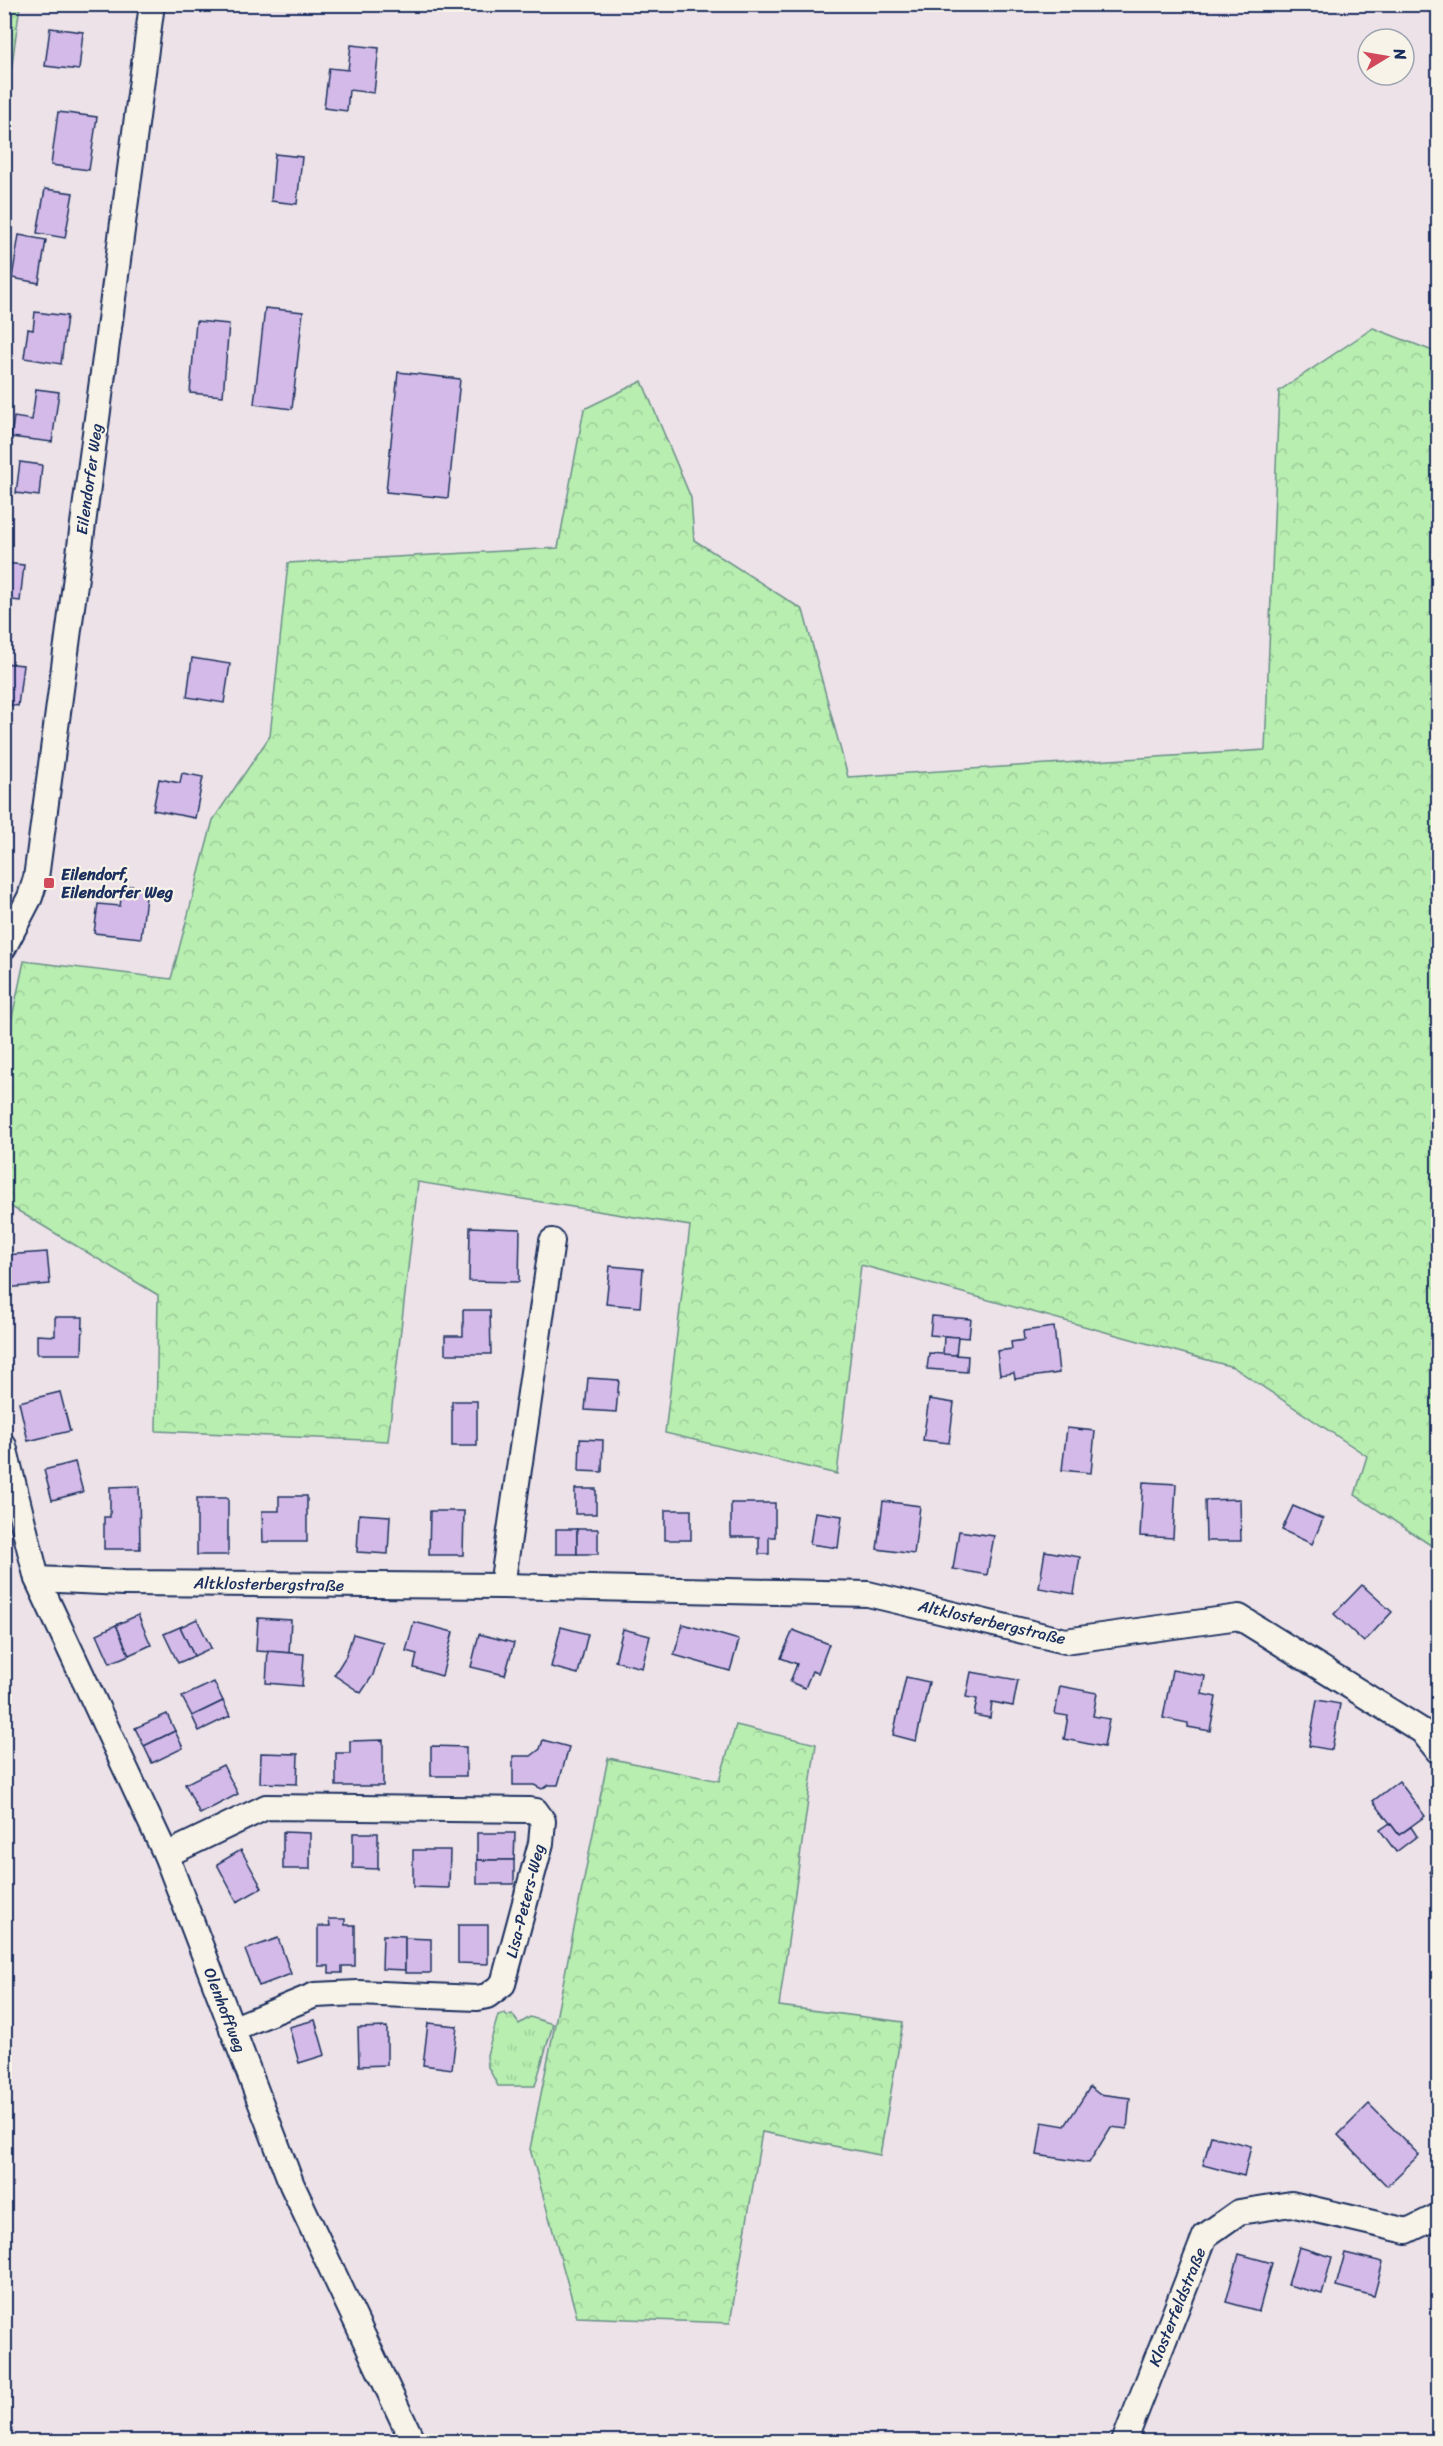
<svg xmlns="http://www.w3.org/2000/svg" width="1443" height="2446" viewBox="0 0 1443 2446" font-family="Sriracha,sans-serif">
<defs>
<pattern id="grass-dots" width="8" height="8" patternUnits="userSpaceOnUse" patternTransform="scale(1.5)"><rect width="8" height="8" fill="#b8eeb0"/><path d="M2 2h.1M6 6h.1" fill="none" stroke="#9ecc9a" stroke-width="1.8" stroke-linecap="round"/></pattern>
<pattern id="forest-crowns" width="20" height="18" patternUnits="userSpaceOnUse" patternTransform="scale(1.5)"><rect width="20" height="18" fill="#b8eeb0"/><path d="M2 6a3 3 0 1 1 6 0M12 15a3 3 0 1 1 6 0" fill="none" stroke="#9ecc9a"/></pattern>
<pattern id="park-tufts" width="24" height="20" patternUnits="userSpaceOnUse" patternTransform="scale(1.5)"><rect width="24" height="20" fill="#b8eeb0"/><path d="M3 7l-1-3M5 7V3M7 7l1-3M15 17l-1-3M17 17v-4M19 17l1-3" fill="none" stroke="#9ecc9a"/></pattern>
</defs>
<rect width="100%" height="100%" fill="#ece2e8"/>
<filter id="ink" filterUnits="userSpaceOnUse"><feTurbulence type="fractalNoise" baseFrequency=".0167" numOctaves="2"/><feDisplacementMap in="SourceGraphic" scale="12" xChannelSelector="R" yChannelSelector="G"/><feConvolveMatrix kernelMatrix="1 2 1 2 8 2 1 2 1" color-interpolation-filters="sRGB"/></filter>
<g filter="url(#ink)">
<polygon fill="url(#grass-dots)" stroke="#6a8e87" stroke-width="1.5" points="4,5 20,5 7,102 5,103"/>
<g fill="url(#forest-crowns)" stroke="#6a8e87" stroke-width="1.5">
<polygon points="1373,328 1438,353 1438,1550 1355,1495 1367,1456 1233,1367 861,1265 837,1474 665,1433 690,1226 418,1182 388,1441 156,1431 158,1295 5,1203 5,1051 24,961 171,979 213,820 270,736 288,563 558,548 584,409 642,381 691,498 694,540 803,610 848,777 1265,750 1279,391"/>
<polygon points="736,1725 816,1744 779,2006 903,2022 880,2155 762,2132 730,2323 577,2317 530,2149 608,1758 719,1781"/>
</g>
<polygon fill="url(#park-tufts)" stroke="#6a8e87" stroke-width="1.5" points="505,2013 507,2016 512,2014 519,2024 530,2017 553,2024 535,2086 498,2086 488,2067 487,2055 498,2015"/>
<g fill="#d3bae8" stroke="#1b2f5e" stroke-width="1.5">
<polygon points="50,28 83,32 79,70 45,66"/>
<polygon points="351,45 379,48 374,93 349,90 347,111 324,108 329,68 348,70"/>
<polygon points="58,112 97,117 89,170 51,165"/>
<polygon points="275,154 302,157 297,204 271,201"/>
<polygon points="45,189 73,193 65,238 37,233"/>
<polygon points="19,235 46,240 39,283 12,278"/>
<polygon points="265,308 303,312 292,409 254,404"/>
<polygon points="35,312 67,316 61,364 24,358 28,329 33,330"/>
<polygon points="196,321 229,324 223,396 190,393"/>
<polygon points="398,372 460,379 448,498 386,492"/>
<polygon points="36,389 59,392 52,442 11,437 14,417 32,420"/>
<polygon points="20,462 42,465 39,496 16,493"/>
<polygon points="4,563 24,565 20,601 4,599"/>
<polygon points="192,658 230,664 224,703 187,697"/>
<polygon points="4,663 23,665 18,706 4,704"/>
<polygon points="4,766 10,766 7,797 4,797"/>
<polygon points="182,773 203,777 195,818 153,810 159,779 180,783"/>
<polygon points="123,885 147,888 141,938 94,933 98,904 120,906"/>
<polygon points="470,1227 520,1229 519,1282 469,1281"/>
<polygon points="47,1252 50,1284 4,1288 4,1255"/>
<polygon points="610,1266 643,1269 640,1307 606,1304"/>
<polygon points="463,1310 490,1310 491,1354 445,1354 445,1336 463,1336"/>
<polygon points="932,1316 971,1319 969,1338 930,1335"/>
<polygon points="55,1317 83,1317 82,1354 37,1354 37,1335 55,1336"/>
<polygon points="1054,1327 1059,1373 1015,1379 1014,1373 1000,1375 997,1351 1012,1349 1011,1342 1024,1340 1023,1331"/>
<polygon points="944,1336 958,1337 956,1356 943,1355"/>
<polygon points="929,1353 968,1356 967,1372 927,1369"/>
<polygon points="588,1378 619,1380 616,1412 585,1410"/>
<polygon points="60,1392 70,1431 28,1441 19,1402"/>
<polygon points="929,1399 954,1403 949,1443 923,1440"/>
<rect x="452" y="1401" width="25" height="45"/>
<polygon points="1067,1428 1095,1431 1091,1473 1062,1470"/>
<polygon points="580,1439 603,1440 602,1472 579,1471"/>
<polygon points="75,1462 83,1492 52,1500 44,1470"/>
<polygon points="1143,1482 1176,1484 1173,1538 1140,1536"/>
<polygon points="139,1486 140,1549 104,1549 104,1517 110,1517 110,1487"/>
<rect x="575" y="1489" width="21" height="25"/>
<polygon points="279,1496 307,1496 307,1542 263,1542 262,1511 279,1511"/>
<rect x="197" y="1498" width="31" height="57"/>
<polygon points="1240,1499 1241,1541 1206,1541 1205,1500"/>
<polygon points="883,1501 920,1506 914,1554 877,1549"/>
<polygon points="731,1503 775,1503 775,1537 769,1537 769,1554 759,1554 759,1537 731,1537"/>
<polygon points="1293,1506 1323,1519 1312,1544 1282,1530"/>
<rect x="665" y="1510" width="26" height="30"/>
<polygon points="430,1511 464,1511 463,1555 429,1555"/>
<polygon points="815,1512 842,1516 838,1548 810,1544"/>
<polygon points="359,1514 390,1516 388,1554 357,1552"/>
<rect x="556" y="1529" width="21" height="25"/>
<rect x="577" y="1529" width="21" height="25"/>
<polygon points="959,1531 994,1536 987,1575 953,1569"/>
<polygon points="1045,1551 1080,1557 1074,1594 1039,1588"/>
<polygon points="1362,1585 1392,1612 1364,1642 1334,1614"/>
<polygon points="138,1615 151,1645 129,1655 116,1625"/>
<polygon points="258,1618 291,1620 289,1653 256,1651"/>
<polygon points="197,1619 211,1648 194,1656 180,1627"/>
<polygon points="414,1622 453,1632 442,1676 414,1668 417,1654 406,1651"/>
<polygon points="683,1624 739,1640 730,1671 674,1655"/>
<polygon points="116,1625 129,1655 110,1663 97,1634"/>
<polygon points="180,1627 194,1656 178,1663 164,1634"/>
<polygon points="561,1627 588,1634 578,1674 551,1667"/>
<polygon points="623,1629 650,1636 642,1668 615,1661"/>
<polygon points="793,1630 829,1644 818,1673 812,1671 805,1688 790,1682 797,1664 781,1658"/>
<polygon points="353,1634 383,1642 373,1675 361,1693 334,1675 346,1656"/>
<polygon points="479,1634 514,1643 505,1675 471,1667"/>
<polygon points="268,1651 304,1654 302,1686 266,1683"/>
<polygon points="1172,1670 1205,1676 1202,1694 1216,1697 1210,1731 1188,1727 1188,1723 1163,1718"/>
<polygon points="971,1672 1018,1680 1013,1706 992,1702 990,1718 974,1715 977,1699 966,1697"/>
<polygon points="906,1677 929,1682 916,1741 893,1735"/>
<polygon points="214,1682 223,1701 192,1716 182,1697"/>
<polygon points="1060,1686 1097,1693 1093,1716 1109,1719 1104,1747 1064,1739 1068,1716 1055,1714"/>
<polygon points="1317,1700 1340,1704 1332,1750 1309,1746"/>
<polygon points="223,1701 230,1716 199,1731 192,1716"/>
<polygon points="167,1714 175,1731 144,1746 135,1728"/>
<polygon points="175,1731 183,1748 152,1763 144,1746"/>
<polygon points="383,1740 383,1786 336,1786 336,1753 350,1753 350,1741"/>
<polygon points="543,1740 569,1747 558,1785 548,1785 542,1789 534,1785 513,1785 513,1756 531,1756 540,1749"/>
<polygon points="431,1746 466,1747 466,1776 431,1776"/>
<polygon points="261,1753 298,1754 297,1784 260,1783"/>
<polygon points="223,1765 238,1794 200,1814 185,1784"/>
<polygon points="1399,1781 1425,1816 1399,1835 1373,1801"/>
<polygon points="1390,1823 1399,1835 1411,1827 1417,1836 1396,1852 1380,1830"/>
<polygon points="283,1832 310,1833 310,1869 283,1869"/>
<polygon points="353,1833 378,1833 378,1869 353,1868"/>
<polygon points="477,1833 515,1833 514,1860 477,1860"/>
<polygon points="241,1850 262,1888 237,1902 217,1864"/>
<polygon points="413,1850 450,1850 449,1888 413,1887"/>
<rect x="477" y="1860" width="37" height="24"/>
<polygon points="1438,1865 1438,1885 1429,1872"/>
<polygon points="329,1919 345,1919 345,1925 355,1925 355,1966 342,1966 342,1973 329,1973 329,1966 318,1966 318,1926 330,1926"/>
<polygon points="458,1925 488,1925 488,1964 458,1963"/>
<polygon points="383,1935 405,1936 405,1970 382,1969"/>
<polygon points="278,1938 291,1974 259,1986 245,1950"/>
<polygon points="405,1938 431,1939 431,1973 405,1973"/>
<polygon points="315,2020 325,2055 299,2063 289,2027"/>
<polygon points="428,2023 457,2026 452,2069 423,2065"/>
<polygon points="387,2027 387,2065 359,2066 358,2028"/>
<polygon points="1090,2087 1099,2094 1130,2098 1127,2129 1111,2127 1089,2163 1037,2155 1042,2122 1065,2126"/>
<polygon points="1369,2104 1419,2155 1387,2186 1338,2135"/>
<polygon points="1211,2136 1251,2146 1244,2176 1203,2165"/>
<polygon points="1299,2247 1332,2257 1322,2294 1288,2285"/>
<polygon points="1345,2253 1383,2262 1374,2296 1336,2286"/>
<polygon points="1239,2254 1272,2263 1259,2311 1226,2302"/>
</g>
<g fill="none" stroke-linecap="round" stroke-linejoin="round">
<g stroke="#1b2f5e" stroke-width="28">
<g id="minor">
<polyline points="4,947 30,897 36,878 152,4"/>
<polyline points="4,1446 37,1579 166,1855 292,2185 413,2442"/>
<polyline points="37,1579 124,1583 502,1586 868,1594 1065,1641 1239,1617 1422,1731 1438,1751"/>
<polyline points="502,1586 552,1241"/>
<polyline points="166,1855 266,1807 528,1810 536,1811 543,1821 541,1843 503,1984 487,1996 477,1998 358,1993 315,1995 232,2029"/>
<polyline points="1124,2442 1205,2236 1239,2212 1291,2204 1407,2231 1438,2216"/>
</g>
</g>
<use href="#minor" stroke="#f7f3e8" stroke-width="24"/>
</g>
</g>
<rect fill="#d1495b" stroke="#f7f3e8" stroke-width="2" x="43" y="877" width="12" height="12" rx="3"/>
<g text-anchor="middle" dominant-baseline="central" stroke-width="4.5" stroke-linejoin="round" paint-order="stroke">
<g font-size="16" fill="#1b2f5e" stroke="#f7f3e8">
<text transform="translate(89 479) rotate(-82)">Eilendorfer Weg</text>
<text transform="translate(269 1584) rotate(1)">Altklosterbergstraße</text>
<text transform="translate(992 1622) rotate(13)">Altklosterbergstraße</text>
<text transform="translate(525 1901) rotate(-76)">Lisa-Peters-Weg</text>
<text transform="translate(225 2010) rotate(69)">Olenhoffweg</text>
<text transform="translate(1177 2307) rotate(-68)">Klosterfeldstraße</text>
</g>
<g font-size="16" font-weight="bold" fill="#1b2f5e" stroke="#f7f3e8" text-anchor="start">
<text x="61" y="874">Eilendorf,<tspan x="61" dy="18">Eilendorfer Weg</tspan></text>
</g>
</g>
<rect width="1443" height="2446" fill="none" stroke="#f7f3e8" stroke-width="24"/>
<rect x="12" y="12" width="1419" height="2422" fill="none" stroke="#1b2f5e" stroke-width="2" filter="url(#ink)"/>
<g transform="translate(1386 57) rotate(79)"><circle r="28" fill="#f7f3e8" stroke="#9fa5b1" stroke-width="1.5"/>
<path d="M0-4.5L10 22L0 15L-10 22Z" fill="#d1495b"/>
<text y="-9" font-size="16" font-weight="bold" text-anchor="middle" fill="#1b2f5e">N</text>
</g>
</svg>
